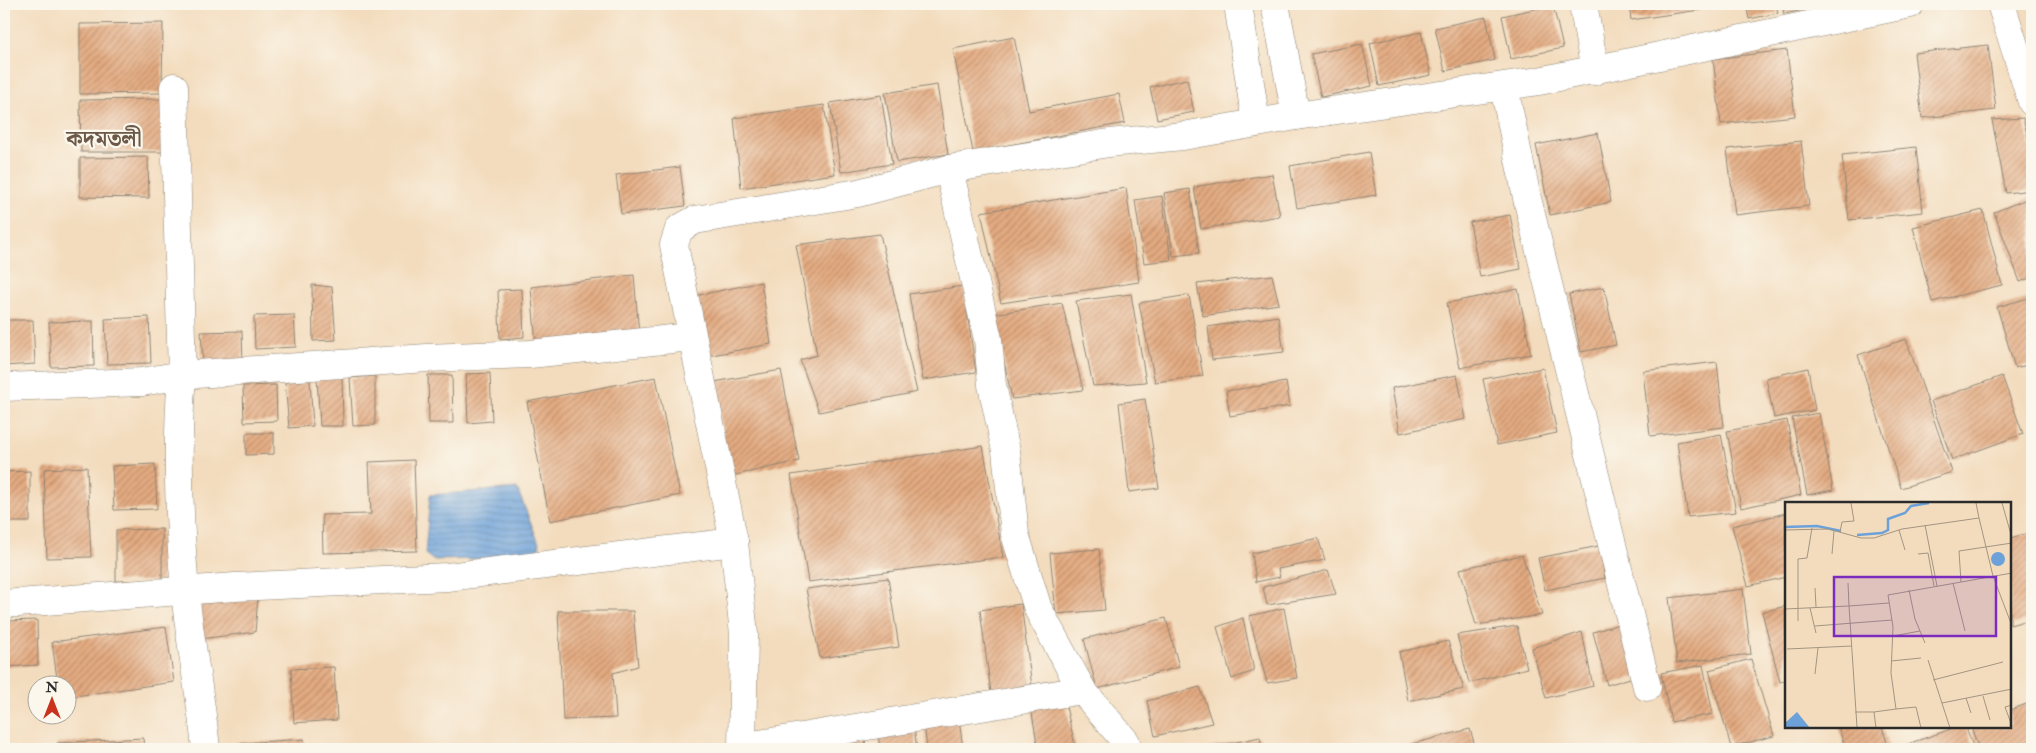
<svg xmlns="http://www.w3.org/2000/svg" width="2036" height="753" viewBox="0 0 2036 753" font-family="'IM FELL Double Pica','Noto Serif Bengali',serif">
<defs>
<pattern id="water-rules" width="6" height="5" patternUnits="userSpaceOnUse" patternTransform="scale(1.25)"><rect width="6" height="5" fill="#6da1d9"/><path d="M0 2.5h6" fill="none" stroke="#5a83b0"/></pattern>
<pattern id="building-hatch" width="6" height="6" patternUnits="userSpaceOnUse" patternTransform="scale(1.25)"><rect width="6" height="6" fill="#e4ab81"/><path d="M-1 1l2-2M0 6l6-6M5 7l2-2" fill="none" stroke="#b98b6a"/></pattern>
</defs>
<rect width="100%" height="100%" fill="#fbf7ec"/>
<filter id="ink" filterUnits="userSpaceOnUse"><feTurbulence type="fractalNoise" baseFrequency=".02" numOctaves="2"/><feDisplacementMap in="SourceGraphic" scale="10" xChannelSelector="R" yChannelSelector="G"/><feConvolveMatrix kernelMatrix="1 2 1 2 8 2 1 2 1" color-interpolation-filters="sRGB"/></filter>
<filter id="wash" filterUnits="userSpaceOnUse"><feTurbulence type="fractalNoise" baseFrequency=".0096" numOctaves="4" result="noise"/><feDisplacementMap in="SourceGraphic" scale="20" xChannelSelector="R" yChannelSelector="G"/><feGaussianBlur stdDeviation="1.12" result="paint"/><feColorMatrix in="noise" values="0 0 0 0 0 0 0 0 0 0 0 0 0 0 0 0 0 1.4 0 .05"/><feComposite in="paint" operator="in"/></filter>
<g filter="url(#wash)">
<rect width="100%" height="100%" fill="#f3dcbd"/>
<polygon fill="url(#water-rules)" stroke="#4c6682" points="517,488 540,546 534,552 519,558 433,560 425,554 430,495"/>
<g id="blocks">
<g fill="url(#building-hatch)">
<polygon points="1629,4 1727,4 1727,6 1631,20"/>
<polygon points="1746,4 1776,4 1778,13 1749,19"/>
<polygon points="1782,4 1812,4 1813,8 1784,14"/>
<polygon points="1553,5 1563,48 1511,59 1502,16"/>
<polygon points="1486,17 1495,60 1445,71 1435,28"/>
<polygon points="163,23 162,93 80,94 80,24"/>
<polygon points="1421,32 1431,75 1379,86 1370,43"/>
<polygon points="1014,37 1029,111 1119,94 1125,123 973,152 953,49"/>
<polygon points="1362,44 1372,86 1321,97 1311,54"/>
<polygon points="1988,45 1996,110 1922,118 1914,53"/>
<polygon points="1787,50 1795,116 1721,124 1713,59"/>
<polygon points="1187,79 1194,112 1157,119 1150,87"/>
<polygon points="937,85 948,154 897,162 885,93"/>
<polygon points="881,95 892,164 841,172 830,103"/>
<polygon points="163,99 164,152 81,152 80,100"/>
<polygon points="824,105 835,174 741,188 734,118"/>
<polygon points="2023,118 2032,154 2032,190 2006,193 1992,120"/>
<polygon points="1598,133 1611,202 1550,215 1536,145"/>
<polygon points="1801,141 1809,206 1735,215 1727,149"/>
<polygon points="1916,147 1923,212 1849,220 1842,155"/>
<polygon points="1369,152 1376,195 1297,208 1290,166"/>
<polygon points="148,157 149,198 80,197 80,158"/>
<polygon points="680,167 685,206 621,214 616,175"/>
<polygon points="1272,174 1280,216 1201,229 1194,187"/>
<polygon points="1126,188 1139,282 1001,303 981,212"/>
<polygon points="1190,189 1199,253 1173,256 1164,193"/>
<polygon points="1162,196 1171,260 1144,263 1135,200"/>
<polygon points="2032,197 2032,277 2020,282 1994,212"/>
<polygon points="1983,210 2002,285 1932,302 1913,227"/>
<polygon points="1510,215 1521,269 1480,277 1470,222"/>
<polygon points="880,234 917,392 819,412 800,360 817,355 796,245"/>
<polygon points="634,275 639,334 536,345 531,287"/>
<polygon points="1272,275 1279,304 1203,316 1197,284"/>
<polygon points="761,282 771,344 707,356 695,296"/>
<polygon points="312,285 332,287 336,340 313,341"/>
<polygon points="963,286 976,372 923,380 909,294"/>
<polygon points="1604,287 1616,345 1581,352 1569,294"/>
<polygon points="522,289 524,337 500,339 498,290"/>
<polygon points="1518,289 1531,354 1460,368 1447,303"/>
<polygon points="1131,294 1146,382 1093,386 1076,301"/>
<polygon points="1189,295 1203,376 1155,382 1139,303"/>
<polygon points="2032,297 2032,364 2015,368 1997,307"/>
<polygon points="1062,303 1083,390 1012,399 994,314"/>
<polygon points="294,315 296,347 255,349 254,316"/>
<polygon points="1278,316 1284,352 1212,360 1208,327"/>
<polygon points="149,317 151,363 107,364 105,319"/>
<polygon points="4,320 33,320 35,364 4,366"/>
<polygon points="93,321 94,366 51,367 49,322"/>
<polygon points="242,331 243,363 203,364 201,332"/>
<polygon points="1906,339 1952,472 1901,488 1858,355"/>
<polygon points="1717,362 1724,427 1650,436 1643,371"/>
<polygon points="1543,368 1557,433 1497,445 1483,379"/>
<polygon points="1808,368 1815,410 1774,418 1766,378"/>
<polygon points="781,370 799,461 731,476 714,382"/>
<polygon points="490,373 492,421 468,423 466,374"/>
<polygon points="428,375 452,375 453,423 429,423"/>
<polygon points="1457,375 1466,419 1400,433 1392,388"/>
<polygon points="375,376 375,425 353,426 350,378"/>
<polygon points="2002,376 2023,434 1952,460 1931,401"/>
<polygon points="342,377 343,426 320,426 317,378"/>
<polygon points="656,377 680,495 550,521 527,402"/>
<polygon points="310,380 313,426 289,428 285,382"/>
<polygon points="1286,382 1290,406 1230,416 1226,391"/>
<polygon points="276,385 277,421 244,422 243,386"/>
<polygon points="1145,399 1159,488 1129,492 1119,403"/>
<polygon points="1819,413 1833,490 1807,495 1792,418"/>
<polygon points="1787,420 1801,495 1741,508 1727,431"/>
<polygon points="246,433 274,433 274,454 246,455"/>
<polygon points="1721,434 1736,512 1688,517 1677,442"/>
<polygon points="983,446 1003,557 808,582 791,475"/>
<polygon points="414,460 417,551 323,553 322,515 371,514 369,462"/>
<polygon points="155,464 157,509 114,510 112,466"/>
<polygon points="87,467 91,557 47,558 44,469"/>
<polygon points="30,471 30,522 4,522 4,472"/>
<polygon points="1786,513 1786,577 1748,586 1732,526"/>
<polygon points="162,529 162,581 116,581 116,530"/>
<polygon points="2032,532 2032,619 2010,625 2010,538"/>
<polygon points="1318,538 1325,560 1278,569 1280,577 1256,582 1252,553"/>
<polygon points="1599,546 1605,578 1545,590 1538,558"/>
<polygon points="1099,549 1105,610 1056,614 1050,553"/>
<polygon points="1522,555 1542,615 1476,625 1460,569"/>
<polygon points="1328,570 1336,594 1267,605 1263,587"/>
<polygon points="888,578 899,647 820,658 806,589"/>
<polygon points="1743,589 1751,654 1677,663 1669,598"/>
<polygon points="258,598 255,632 200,639 196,604"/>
<polygon points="1021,604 1032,687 991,693 980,610"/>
<polygon points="1786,606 1786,680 1780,682 1762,612"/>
<polygon points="1284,608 1297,678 1267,683 1249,616"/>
<polygon points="558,611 633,611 638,666 613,673 616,718 563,720"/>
<polygon points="1166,618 1179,667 1097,689 1084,639"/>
<polygon points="1243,618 1254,671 1232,679 1217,627"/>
<polygon points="1639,618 1657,670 1607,685 1593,632"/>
<polygon points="37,620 38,665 4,667 4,621"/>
<polygon points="1517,626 1527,668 1469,683 1457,635"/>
<polygon points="166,627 174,682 68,697 68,686 58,686 52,642"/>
<polygon points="1582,632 1593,686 1546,698 1532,648"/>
<polygon points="1448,641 1464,689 1408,701 1399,652"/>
<polygon points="1751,659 1774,736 1731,747 1709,670"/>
<polygon points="1703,665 1713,714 1671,722 1661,673"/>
<polygon points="334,667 337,720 294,723 291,669"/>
<polygon points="1200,687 1212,723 1155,736 1147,701"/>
<polygon points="1063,694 1076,749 1038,749 1030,702"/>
<polygon points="2032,702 2032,749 1979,749 1971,727 2010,727 2010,710"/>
<polygon points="959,719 963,749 927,749 924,723"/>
<polygon points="1838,727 1882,727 1889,749 1846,749"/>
<polygon points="1957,727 1966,727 1974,749 1893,749"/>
<polygon points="914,728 917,749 880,749 878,733"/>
<polygon points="1470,729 1476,749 1410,749 1408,745"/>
<polygon points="865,737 866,749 829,749 828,742"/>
<polygon points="1260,737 1262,749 1209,749 1209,748"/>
<polygon points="143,738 144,749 57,749 57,743"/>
<polygon points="304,739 305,749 228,749 228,744"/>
</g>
</g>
</g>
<g filter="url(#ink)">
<use href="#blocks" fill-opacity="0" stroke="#8f8474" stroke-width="1"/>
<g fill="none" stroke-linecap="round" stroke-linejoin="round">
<g stroke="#8f8474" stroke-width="29">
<g id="street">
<polyline points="1238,4 1256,123"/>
<polyline points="1275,4 1296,116"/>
<polyline points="1583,4 1595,71"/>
<polyline points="2001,4 2032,102"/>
<polyline points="1504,87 1527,198 1647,687"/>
<polyline points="949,169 988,339 992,385 1006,451 1015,534 1038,609 1082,690 1126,742 1127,749"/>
<polyline points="4,387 142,382 182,375 174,87"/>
<polyline points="4,604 235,587 447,577 734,542"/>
<polyline points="742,747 1082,690"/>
<path d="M206,749C201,697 190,644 185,591C179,521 176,446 182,375L427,358L530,354L691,337"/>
<polyline points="742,749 744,634 734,542 674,245 679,229 695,220 858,193 949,169 1109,143 1183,136 1296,116 1539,81 1910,4"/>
</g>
</g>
<use href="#street" stroke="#fff" stroke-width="28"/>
</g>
</g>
<g text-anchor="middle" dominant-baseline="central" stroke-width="4.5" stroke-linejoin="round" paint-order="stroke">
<g font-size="22" font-weight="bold" fill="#6c5849" stroke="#fbf7ec">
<text x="104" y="139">কদমতলী</text>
</g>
</g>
<g transform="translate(1785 502)">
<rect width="226" height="226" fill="#f3dcbd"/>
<path d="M206 57a7 7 0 1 1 14 0a7 7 0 1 1-14 0ZM12,210L25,226H0V221Z" fill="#6da1d9"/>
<path fill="none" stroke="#6da1d9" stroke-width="2.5" d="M0,25L32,24L56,29M72,33L97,31L103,28V17L120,11L126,4L144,1"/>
<path fill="none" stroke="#a39583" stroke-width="1" d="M217,1L227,36M194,16L208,74L227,124M140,23L152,84M0,28L43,27L76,36H89L117,27L194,16L191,1M114,28L120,48M55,30L57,20L69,19L66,1M47,52L49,29M133,52L143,51L149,84M176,80L174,49L227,41M168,81L180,129M30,86L31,105M124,88L130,117L140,141M25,106L31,131M0,107L64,104L63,81M13,119V57L22,56L27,26M30,124L107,118M108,134L135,129M2,147L67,144M143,158L165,226M106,159L136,156M30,172L33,146M148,178L218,160M198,194L205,218M181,196L186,211M157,201L227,187M227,203L220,205L227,224M70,210H89L91,226M89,210L111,207M72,225L64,104L104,101M136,226L131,205L111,207L106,171L108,125L103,93L227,71"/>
<path fill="#7b2cbf" fill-opacity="0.15" stroke="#7b2cbf" stroke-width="2.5" d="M49,75H211V134H49Z"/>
<rect width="226" height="226" fill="none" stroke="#2b2b2b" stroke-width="2.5"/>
</g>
<rect width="2036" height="753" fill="none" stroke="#fbf7ec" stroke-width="20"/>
<g transform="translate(52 700)"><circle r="24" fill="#fbf7ec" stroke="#a8a59f"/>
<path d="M0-4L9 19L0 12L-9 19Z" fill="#c8321e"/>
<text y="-8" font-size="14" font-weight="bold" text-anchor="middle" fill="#2b2b2b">N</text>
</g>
</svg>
